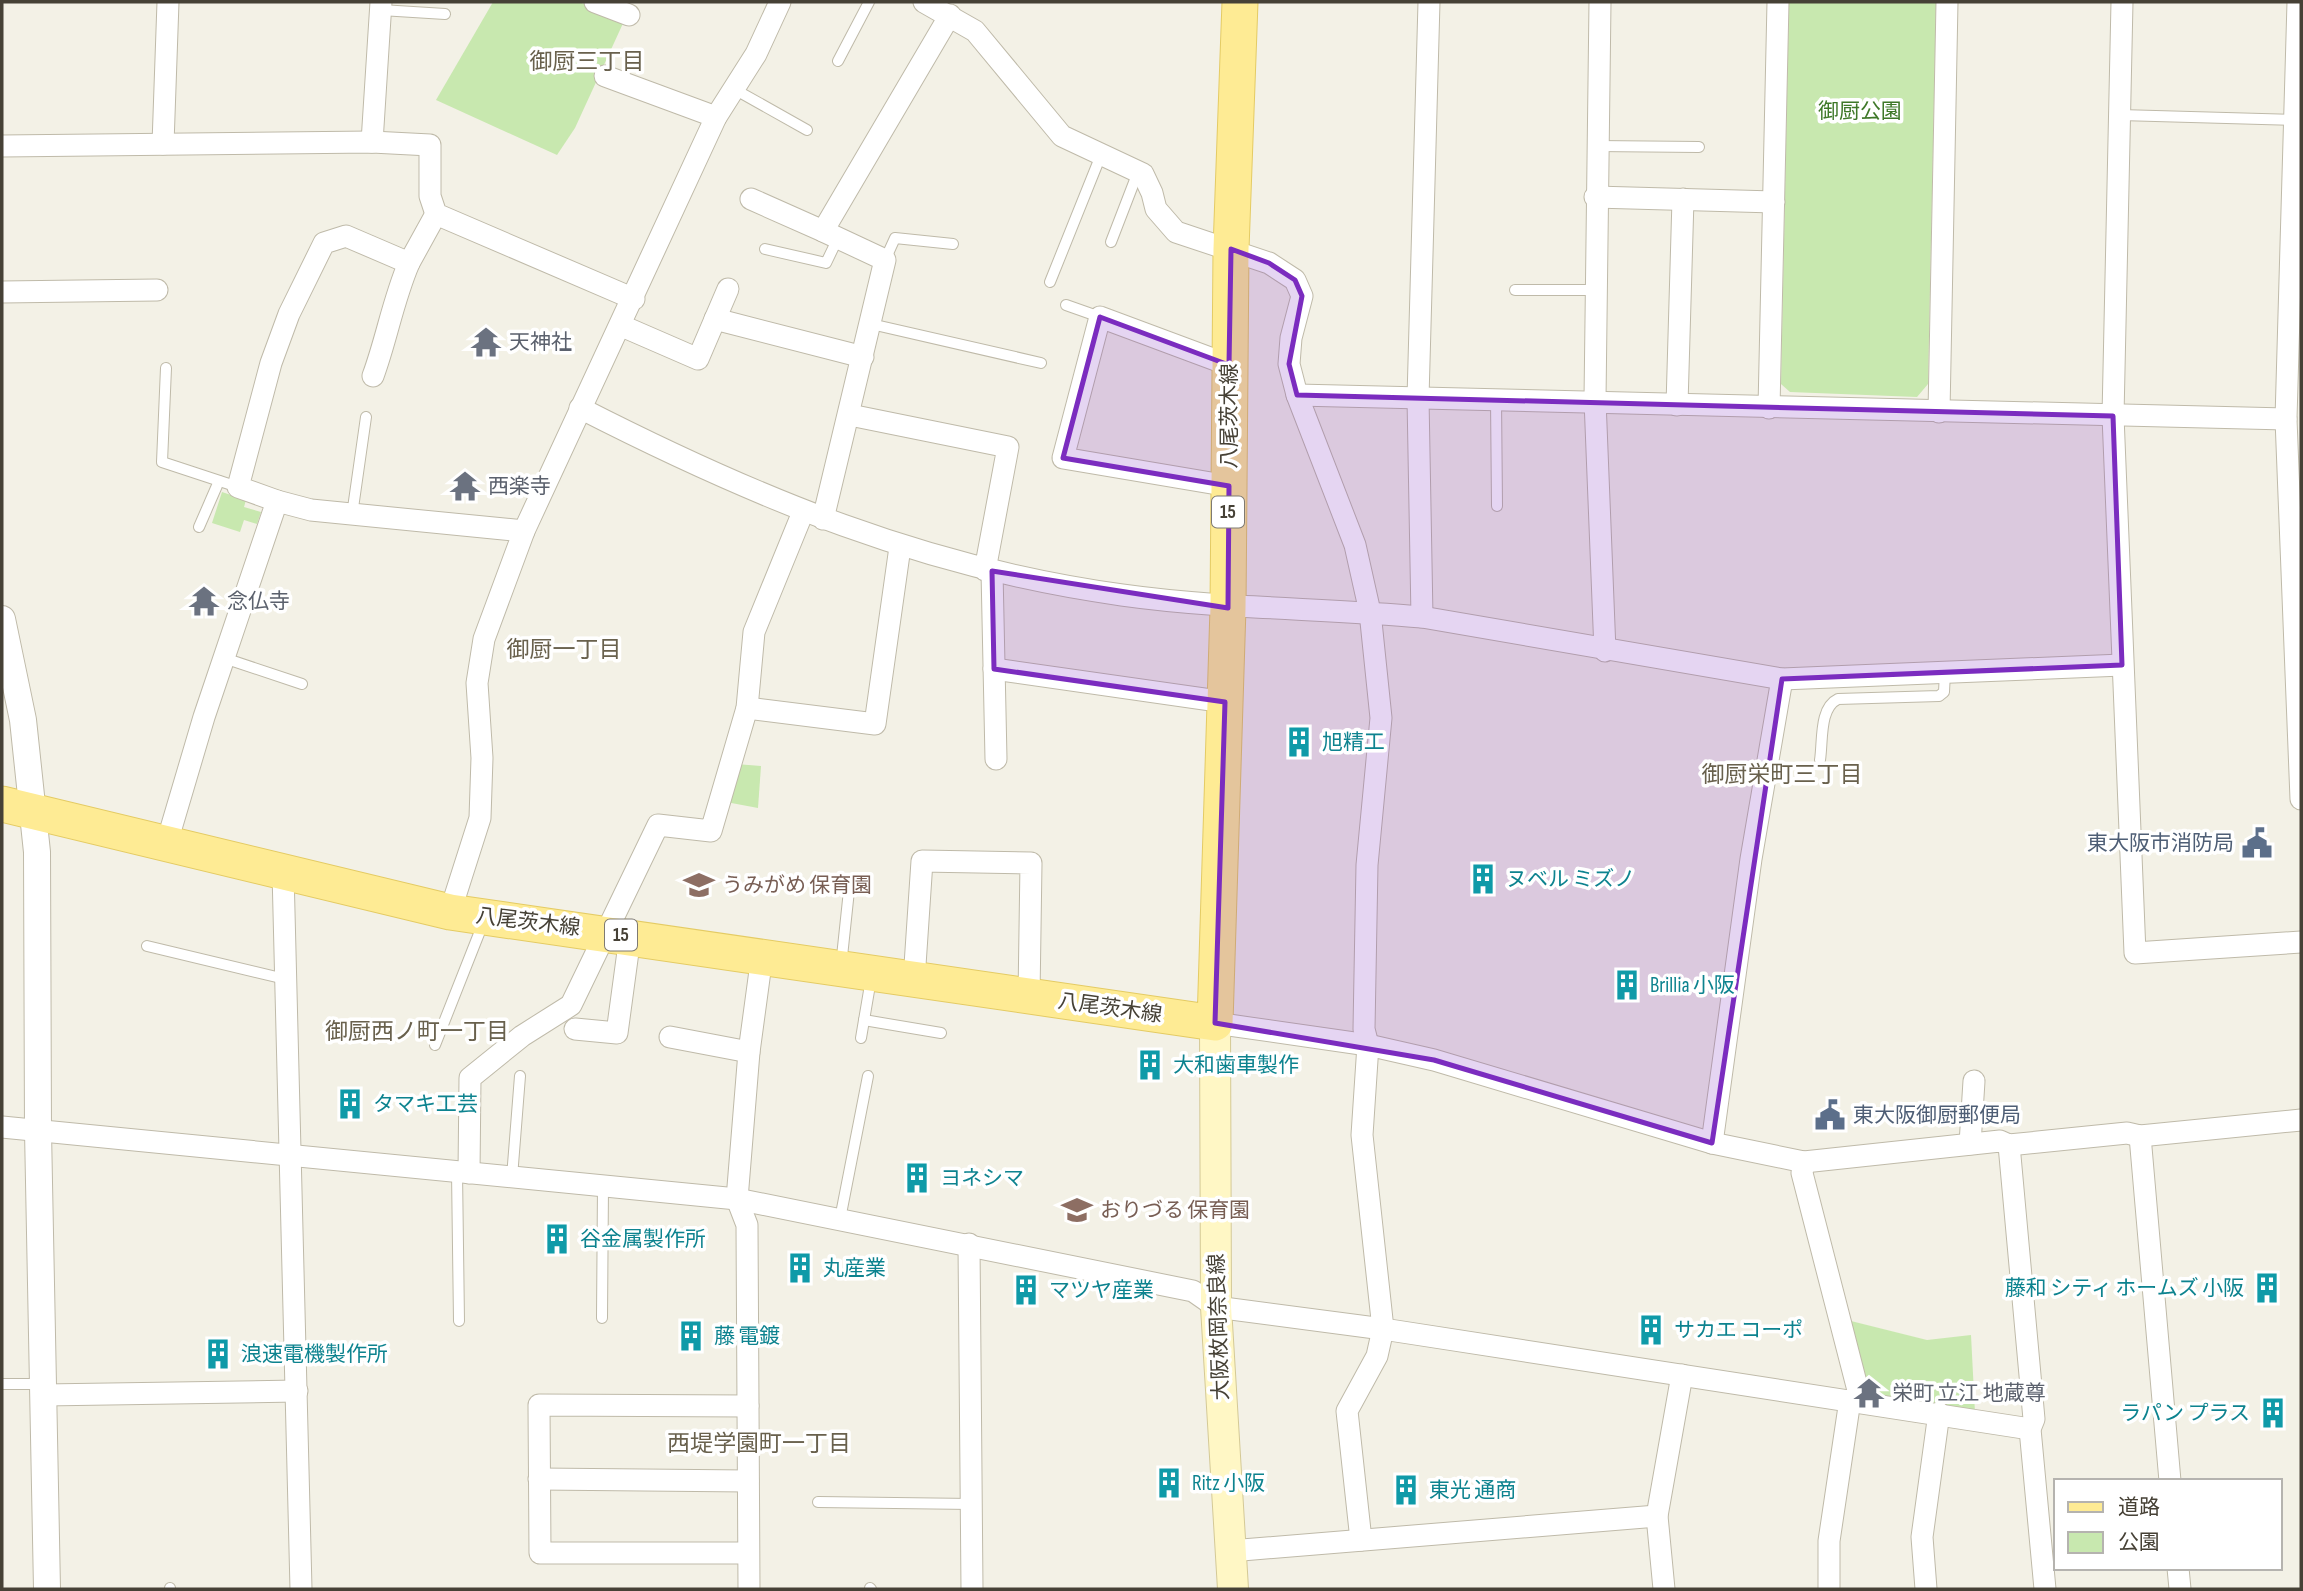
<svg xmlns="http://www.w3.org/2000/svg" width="2303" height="1591" viewBox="0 0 2303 1591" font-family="'Sofia Sans Condensed','Noto Sans JP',sans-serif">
<rect width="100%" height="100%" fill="#f3f1e6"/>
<g fill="#c8e8af">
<polygon points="493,2 579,2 625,19 575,128 557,155 436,100"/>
<polygon points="1789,2 1936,2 1928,384 1917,397 1790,392 1781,384"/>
<polygon points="222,492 246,500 244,507 261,512 257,524 244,520 240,532 212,523"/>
<polygon points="736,764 761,766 758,808 726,802"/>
<polygon points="1847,1320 1927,1340 1971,1335 1975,1413 1865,1395"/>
</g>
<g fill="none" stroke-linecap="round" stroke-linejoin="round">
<g stroke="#bfbaa9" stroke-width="12">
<g id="service">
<polyline points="381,10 445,14"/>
<polyline points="838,61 869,2"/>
<polyline points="734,89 807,130"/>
<polyline points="2120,115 2294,120"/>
<polyline points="1596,146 1699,147"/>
<polyline points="1111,242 1138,172"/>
<polyline points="765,249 826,263 838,238"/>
<polyline points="885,260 895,238 953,244"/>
<polyline points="1050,282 1101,155"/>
<polyline points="1515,290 1595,290"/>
<polyline points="1066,305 1100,317"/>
<polyline points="871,324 1041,363"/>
<polyline points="166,368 162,462 238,487"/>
<polyline points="1496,399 1497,506"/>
<polyline points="352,515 366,417"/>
<polyline points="199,527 219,481"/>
<polyline points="224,658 302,684"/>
<path d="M1820,760C1823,741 1819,708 1838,699L1939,696L1944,692L1945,672"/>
<polyline points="147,946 285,979"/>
<polyline points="841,966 850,881"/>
<polyline points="864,1020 941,1033"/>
<polyline points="861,1038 871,979"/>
<polyline points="435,1045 484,921"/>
<polyline points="457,1172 459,1321"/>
<polyline points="512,1177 520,1076"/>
<polyline points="840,1219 868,1076"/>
<polyline points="602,1318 603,1186"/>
<polyline points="2,1384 44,1384"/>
<polyline points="818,1502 972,1504"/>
<polyline points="170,1588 170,1589"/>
<polyline points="870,1588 871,1589"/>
</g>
</g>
<g stroke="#bfbaa9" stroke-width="23">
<g id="minor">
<polyline points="595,2 629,15"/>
<polyline points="924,2 975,31 1062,136 1143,174 1152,193 1156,209 1176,232 1269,263 1295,280 1302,296 1291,338 1289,364 1297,395 1355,545 1370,612 1381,718 1367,865 1364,1029 1368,1045 1362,1135 1383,1329 1377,1356 1347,1411 1361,1540"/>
<polyline points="1600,2 1595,400 1605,651"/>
<polyline points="2122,2 2113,416 2135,953 2301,942"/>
<polyline points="2298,2 2286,419 2301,799"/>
<polyline points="605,76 716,117"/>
<polyline points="372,142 381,2"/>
<polyline points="163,144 168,2"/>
<polyline points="2,146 372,142 430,145 430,196 436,214 634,299"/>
<polyline points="1595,197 1774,202"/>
<polyline points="751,199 823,231"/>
<polyline points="2,292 157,290"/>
<polyline points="715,319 863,357"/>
<polyline points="622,326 698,359 728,289"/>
<path d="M373,376C387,338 393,300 409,263"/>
<polyline points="1297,395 2286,419"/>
<polyline points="1677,405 1683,199"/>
<path d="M580,408C756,498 925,568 1122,595C1222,609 1322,608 1422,617L1782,679L2122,665"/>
<polyline points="1769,408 1778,2"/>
<polyline points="1939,412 1947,2"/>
<polyline points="850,415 1008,447 985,570"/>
<polyline points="1229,486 1063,458 1100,317 1229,365"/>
<polyline points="277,501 311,510 524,531"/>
<polyline points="823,519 885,260 823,231 950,15"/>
<polyline points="992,571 996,759"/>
<polyline points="1422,617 1418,398 1429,2"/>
<polyline points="994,669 1225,702"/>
<polyline points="747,708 875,724 900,547"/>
<polyline points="167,842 204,717 277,501 238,487 271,363 289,314 324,243 346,236 409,263 436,214"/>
<polyline points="283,872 301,1589"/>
<polyline points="450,912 480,818 482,758 477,683 484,639 524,531 716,117 756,54 780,2"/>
<polyline points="914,980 922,861 1031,863 1029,996"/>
<polyline points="1215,1023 1368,1045 1434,1060 1712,1143 1804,1162 2000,1141 2009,1145 2127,1133 2140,1136 2301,1120"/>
<polyline points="575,1029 617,1033 630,937"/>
<polyline points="670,1037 749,1052"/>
<polyline points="2,1127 737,1199 1193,1291 1216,1307 1383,1329 2030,1429"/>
<polyline points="2140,1136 2170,1481"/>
<polyline points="1712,1143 1751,859 1782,679"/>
<polyline points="1970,1144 1974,1081"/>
<polyline points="2009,1145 2034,1419 2030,1429 2045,1589"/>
<polyline points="1804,1162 1802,1173 1861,1402"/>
<polyline points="469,1173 470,1078 522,1036 571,1005 658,825 711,831 747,708 754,632 803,512"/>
<polyline points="969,1244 972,1589"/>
<polyline points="44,1395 297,1391"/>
<polyline points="748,1406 539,1405 540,1553 748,1553"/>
<polyline points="539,1479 748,1481"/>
<polyline points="1230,1551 1657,1516"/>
<polyline points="2178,1568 2180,1589"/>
<polyline points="749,1589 747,1225 737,1199 749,1052 762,956"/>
<polyline points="1664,1589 1657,1516 1682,1375"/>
<polyline points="1829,1589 1829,1541 1850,1400"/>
<polyline points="1926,1589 1922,1537 1939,1413"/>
</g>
</g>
<g stroke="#bfbaa9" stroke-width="28">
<polyline id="tertiary" points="2,619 23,720 37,852 38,1131 47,1589"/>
</g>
<g stroke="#d4c996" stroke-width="32">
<polyline id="secondary" points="1215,1023 1216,1307 1233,1589"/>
</g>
<g stroke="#e4cb64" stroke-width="37">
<polyline id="primary" points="2,804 450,912 1215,1023 1228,608 1231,249 1240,2"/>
</g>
<use href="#service" stroke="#fff" stroke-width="10"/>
<use href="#minor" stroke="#fff" stroke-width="21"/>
<use href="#tertiary" stroke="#fff" stroke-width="26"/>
<use href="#secondary" stroke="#fff7c5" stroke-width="30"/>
<use href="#primary" stroke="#feeb94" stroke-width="35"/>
</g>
<path fill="#7b2cbf" fill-opacity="0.2" stroke="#7b2cbf" stroke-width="5" stroke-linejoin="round" d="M1231,249L1269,263L1295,280L1302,296L1289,364L1297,395L2113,416L2122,665L1782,679L1712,1143L1434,1060L1215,1023L1225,702L994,669L992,571L1228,608L1229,486L1063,458L1100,317L1229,365Z"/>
<defs>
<g id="temple-bare" transform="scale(2.415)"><path d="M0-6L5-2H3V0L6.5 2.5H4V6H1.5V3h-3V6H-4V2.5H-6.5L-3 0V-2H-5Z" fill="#6b7280" stroke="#fff" stroke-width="2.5" paint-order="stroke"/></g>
<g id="building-bare" transform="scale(2.415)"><path d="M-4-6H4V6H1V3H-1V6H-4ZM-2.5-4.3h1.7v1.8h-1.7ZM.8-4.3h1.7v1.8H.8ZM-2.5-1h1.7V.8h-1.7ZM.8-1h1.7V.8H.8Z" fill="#0f9aa8" stroke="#fff" stroke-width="2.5" paint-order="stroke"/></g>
<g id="civic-bare" transform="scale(2.415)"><path d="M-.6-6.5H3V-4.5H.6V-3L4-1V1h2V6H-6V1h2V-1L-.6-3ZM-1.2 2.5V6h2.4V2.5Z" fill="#5c6f8a" stroke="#fff" stroke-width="2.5" paint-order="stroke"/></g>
<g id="school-bare" transform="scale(2.415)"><path d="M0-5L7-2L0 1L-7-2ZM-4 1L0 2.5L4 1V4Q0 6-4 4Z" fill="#8d6e63" stroke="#fff" stroke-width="2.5" paint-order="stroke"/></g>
</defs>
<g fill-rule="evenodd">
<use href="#temple-bare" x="486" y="342"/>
<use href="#temple-bare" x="465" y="486"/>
<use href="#temple-bare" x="204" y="601"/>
<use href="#building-bare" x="1299" y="742"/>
<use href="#civic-bare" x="2257" y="843"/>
<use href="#building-bare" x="1483" y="879"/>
<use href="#school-bare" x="699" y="885"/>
<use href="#building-bare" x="1627" y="985"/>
<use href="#building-bare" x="1150" y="1065"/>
<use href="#building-bare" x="350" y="1104"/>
<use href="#civic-bare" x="1830" y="1115"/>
<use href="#building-bare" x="917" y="1178"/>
<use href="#school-bare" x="1077" y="1210"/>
<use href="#building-bare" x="557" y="1239"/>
<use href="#building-bare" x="800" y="1268"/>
<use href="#building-bare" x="2267" y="1288"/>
<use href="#building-bare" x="1026" y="1290"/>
<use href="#building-bare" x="1651" y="1330"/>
<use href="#building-bare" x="691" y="1336"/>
<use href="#building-bare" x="218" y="1354"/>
<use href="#temple-bare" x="1869" y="1393"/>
<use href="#building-bare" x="2273" y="1413"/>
<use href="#building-bare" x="1169" y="1483"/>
<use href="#building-bare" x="1406" y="1490"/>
</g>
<g text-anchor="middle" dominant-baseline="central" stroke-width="7" stroke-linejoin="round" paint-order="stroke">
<g fill="#fff" stroke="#7e7a72" stroke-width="2">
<rect x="1212" y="496.5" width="32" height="31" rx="5"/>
<rect x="605" y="919.5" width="32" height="31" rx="5"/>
</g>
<g font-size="19" font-weight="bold" fill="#464136">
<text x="1228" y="512">15</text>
<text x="621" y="935">15</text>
</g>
<g font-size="21" fill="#3e7828" stroke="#fff">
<text x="1860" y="111">御厨公園</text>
</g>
<g font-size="21" fill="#5b616d" stroke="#fff" text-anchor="start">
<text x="509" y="342">天神社</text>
<text x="488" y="486">西楽寺</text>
<text x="227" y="601">念仏寺</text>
<text x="1892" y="1393">栄町 立江 地蔵尊</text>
</g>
<g font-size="21" fill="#464136" stroke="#fff">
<text transform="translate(1229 416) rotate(-90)">八尾茨木線</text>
<text transform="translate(528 922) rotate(7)">八尾茨木線</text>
<text transform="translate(1110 1008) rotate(8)">八尾茨木線</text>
<text transform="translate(1219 1327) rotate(-92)">大阪枚岡奈良線</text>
</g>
<g font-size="21" fill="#0d838f" stroke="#fff" text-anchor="start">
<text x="1322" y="742">旭精工</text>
<text x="1506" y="879">ヌベル ミズノ</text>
<text x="1650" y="985">Brillia 小阪</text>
<text x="1173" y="1065">大和歯車製作</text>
<text x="373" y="1104">タマキ工芸</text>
<text x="940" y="1178">ヨネシマ</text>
<text x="580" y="1239">谷金属製作所</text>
<text x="823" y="1268">丸産業</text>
<text x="2244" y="1288" text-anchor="end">藤和 シティ ホームズ 小阪</text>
<text x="1049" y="1290">マツヤ産業</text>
<text x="1674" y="1330">サカエ コーポ</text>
<text x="714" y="1336">藤 電鍍</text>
<text x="241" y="1354">浪速電機製作所</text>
<text x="2250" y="1413" text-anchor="end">ラパン プラス</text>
<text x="1192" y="1483">Ritz 小阪</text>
<text x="1429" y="1490">東光 通商</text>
</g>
<g font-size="21" fill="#4e5e75" stroke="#fff" text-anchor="end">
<text x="2234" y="843">東大阪市消防局</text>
<text x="1853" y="1115" text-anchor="start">東大阪御厨郵便局</text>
</g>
<g font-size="21" fill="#785e54" stroke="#fff" text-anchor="start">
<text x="722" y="885">うみがめ 保育園</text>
<text x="1100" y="1210">おりづる 保育園</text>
</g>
<g font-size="23" fill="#69614d" stroke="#fff">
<text x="587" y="62">御厨三丁目</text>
<text x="564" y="650">御厨一丁目</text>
<text x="1782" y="775">御厨栄町三丁目</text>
<text x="417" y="1032">御厨西ノ町一丁目</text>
<text x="759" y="1444">西堤学園町一丁目</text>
</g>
</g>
<rect width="2303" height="1591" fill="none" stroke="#464136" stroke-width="7"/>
<rect x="2054" y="1479" width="228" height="91" fill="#ffffff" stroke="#b5b3af" stroke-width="2"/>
<rect x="2068" y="1502" width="35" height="10" fill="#feeb94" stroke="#b5b3af" stroke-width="2"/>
<text x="2118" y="1514" font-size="21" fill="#464136">道路</text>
<rect x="2068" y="1532" width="35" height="21" fill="#c8e8af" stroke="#b5b3af" stroke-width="2"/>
<text x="2118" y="1549" font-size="21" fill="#464136">公園</text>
</svg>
